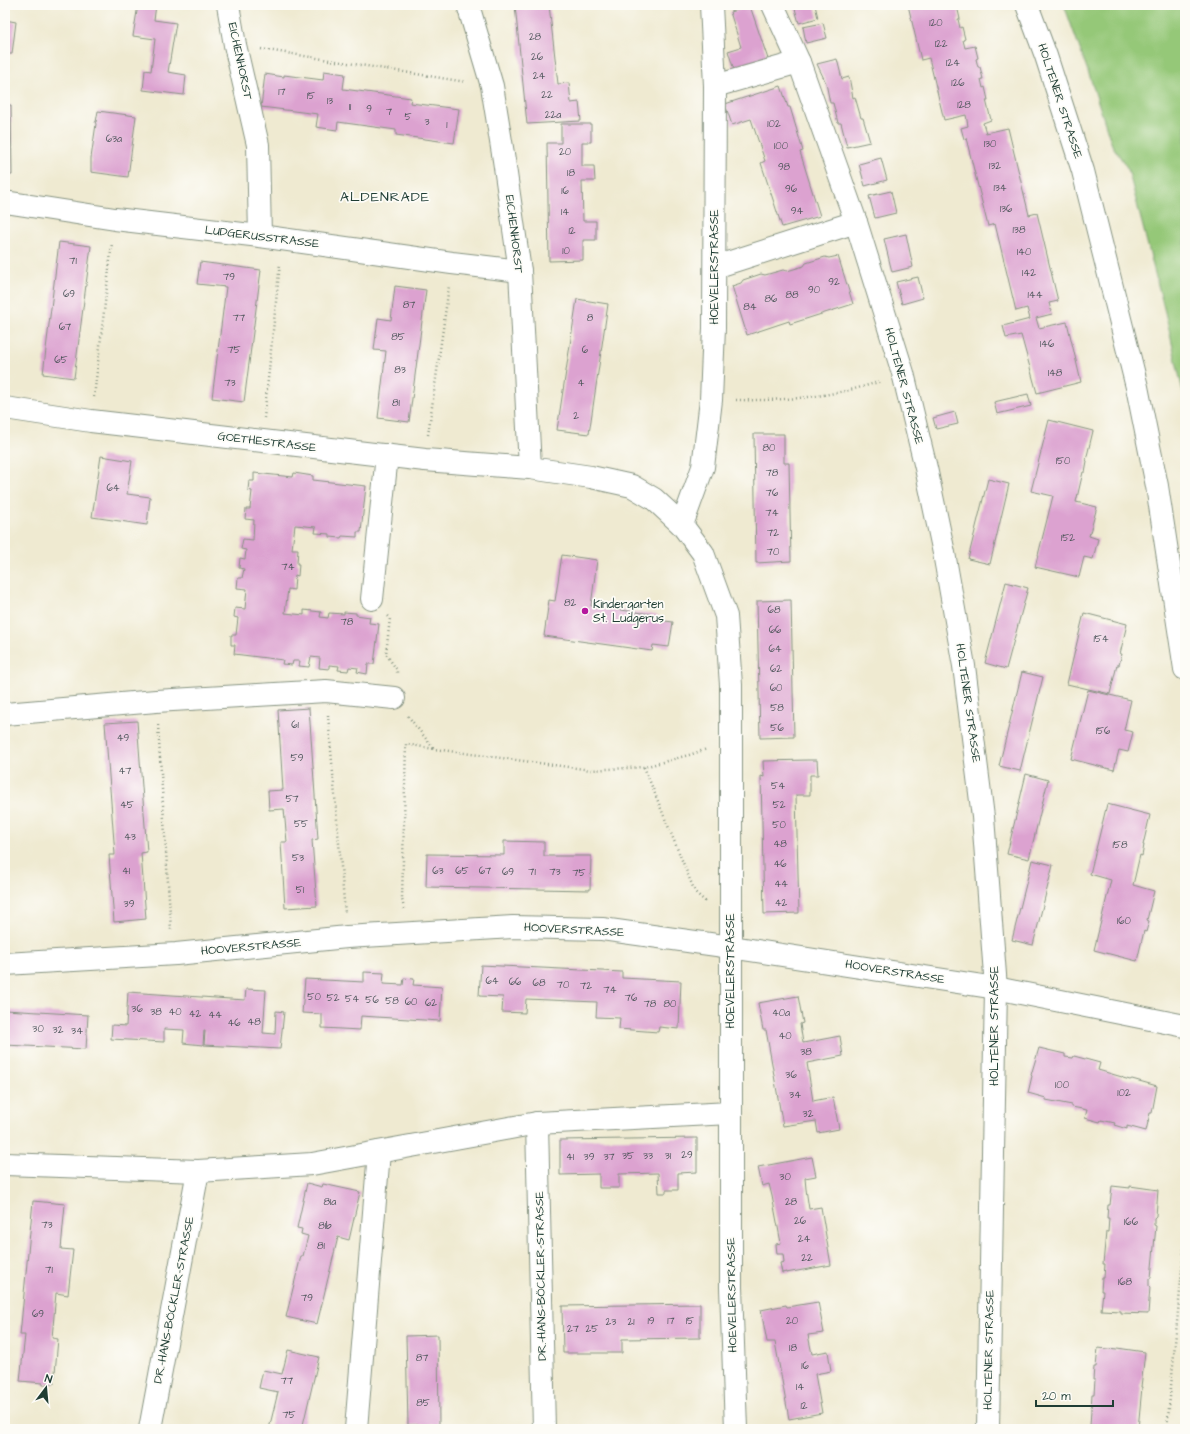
<svg xmlns="http://www.w3.org/2000/svg" width="1190" height="1434" viewBox="0 0 1190 1434" font-family="'Architects Daughter',sans-serif">
<rect width="100%" height="100%" fill="#fdfcf7"/>
<filter id="ink" filterUnits="userSpaceOnUse"><feTurbulence type="fractalNoise" baseFrequency=".025" numOctaves="2"/><feDisplacementMap in="SourceGraphic" scale="8" xChannelSelector="R" yChannelSelector="G"/><feConvolveMatrix kernelMatrix="1 2 1 2 8 2 1 2 1" color-interpolation-filters="sRGB"/></filter>
<filter id="wash" filterUnits="userSpaceOnUse"><feTurbulence type="fractalNoise" baseFrequency=".012" numOctaves="4" result="noise"/><feDisplacementMap in="SourceGraphic" scale="16" xChannelSelector="R" yChannelSelector="G"/><feGaussianBlur stdDeviation="0.9" result="paint"/><feColorMatrix in="noise" values="0 0 0 0 0 0 0 0 0 0 0 0 0 0 0 0 0 1.4 0 .05"/><feComposite in="paint" operator="in"/></filter>
<g filter="url(#wash)">
<rect width="100%" height="100%" fill="#efead1"/>
<polygon fill="#95c878" stroke="#5a8256" points="1064,5 1185,5 1185,401 1165,312 1128,169 1112,145 1090,77"/>
<g id="blocks">
<g fill="#dca2d0">
<polygon points="138,5 156,5 154,20 176,23 168,72 186,75 184,95 143,90 145,70 151,71 155,39 133,36"/>
<polygon points="515,5 549,5 558,84 569,83 571,103 579,102 581,121 527,124"/>
<polygon points="794,5 815,5 818,18 799,23"/>
<polygon points="908,5 955,5 955,7 957,6 960,19 958,19 960,28 962,27 965,39 963,40 965,48 975,46 978,58 976,59 978,67 980,67 983,79 981,79 983,88 985,87 988,100 986,100 991,120 983,123 986,133 1008,128 1029,215 1037,213 1058,301 1049,303 1052,314 1036,318 1039,328 1067,322 1081,382 1037,393 1021,335 1006,338 1003,326 1030,319 1027,308 1016,311 995,224 988,226 966,138 964,139 961,128 968,126 966,115 944,120 929,58 921,60"/>
<polygon points="750,6 768,59 734,70 728,51 741,47 730,12"/>
<polygon points="5,20 16,22 12,54 5,54"/>
<polygon points="823,23 827,38 806,43 803,27"/>
<polygon points="837,59 842,79 849,77 853,98 855,97 861,118 863,118 870,142 847,147 841,123 838,123 833,103 830,103 826,83 817,64"/>
<polygon points="324,71 345,74 343,89 411,98 410,103 459,109 454,143 396,135 396,130 338,122 337,130 316,127 318,114 261,107 265,74 284,77 284,75 323,80"/>
<polygon points="781,86 788,107 790,107 803,151 800,152 820,216 782,227 761,163 765,161 751,119 732,125 725,104"/>
<polygon points="5,105 11,105 12,175 5,175"/>
<polygon points="98,111 136,116 128,177 91,172 91,158 96,124 95,122 96,122"/>
<polygon points="561,124 591,124 591,142 582,142 582,166 594,166 595,181 582,181 583,221 596,221 596,240 583,240 583,260 549,261 547,143 561,143"/>
<polygon points="881,158 887,180 865,186 859,164"/>
<polygon points="891,191 896,213 875,218 869,196"/>
<polygon points="906,234 913,267 892,272 884,239"/>
<polygon points="59,242 91,246 74,378 43,374"/>
<polygon points="838,256 853,304 790,324 789,321 747,335 732,286 741,283 743,280 761,274 765,275 783,270 787,271 804,266 806,263 825,257 829,258"/>
<polygon points="200,262 261,270 244,402 212,398 226,287 197,284"/>
<polygon points="918,277 923,298 902,304 896,282"/>
<polygon points="395,286 426,290 409,422 378,418 386,351 374,350 378,318 391,320"/>
<polygon points="577,299 608,304 589,434 557,430"/>
<polygon points="1028,394 1031,406 997,414 994,402"/>
<polygon points="955,412 958,424 936,429 933,418"/>
<polygon points="1049,420 1093,431 1086,460 1087,461 1085,472 1083,472 1076,502 1097,507 1089,536 1098,539 1093,559 1084,557 1079,577 1035,567 1053,496 1031,491"/>
<polygon points="754,434 784,434 784,463 789,463 791,561 756,563"/>
<polygon points="101,456 132,461 127,494 150,497 147,525 92,517"/>
<polygon points="254,473 293,477 294,473 313,476 313,480 366,486 361,532 357,532 357,537 342,536 341,538 330,537 330,534 315,533 316,527 295,525 292,549 298,549 297,564 299,564 298,576 295,575 294,590 288,589 285,613 304,615 304,610 321,612 320,617 328,618 329,613 344,614 344,612 356,613 356,615 370,617 369,623 379,624 374,664 368,664 367,674 357,672 358,668 349,667 348,671 338,670 339,666 329,665 329,669 319,668 320,658 311,657 309,667 299,666 300,661 293,661 292,665 282,664 283,660 234,654 235,645 231,645 231,635 236,635 238,618 234,617 235,608 245,609 247,589 237,588 238,578 242,578 244,569 239,568 240,558 245,559 246,550 241,549 243,539 253,540 254,520 245,519 246,509 250,509 252,491 248,490 249,481 254,481"/>
<polygon points="988,479 1009,484 990,564 968,559"/>
<polygon points="562,555 597,560 591,606 658,615 657,620 673,622 669,647 653,645 652,651 544,636 549,600 555,601"/>
<polygon points="1006,582 1028,588 1006,669 985,663"/>
<polygon points="791,600 794,737 760,738 757,601"/>
<polygon points="1084,613 1127,624 1120,654 1122,654 1119,665 1117,665 1110,694 1067,684"/>
<polygon points="1022,672 1043,677 1020,771 999,766"/>
<polygon points="1088,690 1131,700 1124,730 1133,732 1128,752 1119,750 1114,770 1071,759"/>
<polygon points="309,708 318,839 312,840 317,906 285,908 281,842 287,842 284,809 269,810 268,791 283,790 278,710"/>
<polygon points="137,721 147,852 141,853 146,919 114,922 109,855 115,855 105,723"/>
<polygon points="808,760 817,760 818,775 810,775 810,795 796,795 799,913 764,914 761,776 764,777 763,761"/>
<polygon points="1026,774 1048,780 1029,859 1007,854"/>
<polygon points="1107,804 1150,815 1143,845 1144,845 1142,856 1140,855 1133,885 1154,891 1147,920 1149,921 1146,932 1144,931 1137,961 1094,950 1111,880 1090,874"/>
<polygon points="504,841 544,842 544,856 591,856 590,890 426,887 427,854 504,855"/>
<polygon points="1032,860 1053,865 1033,945 1012,940"/>
<polygon points="481,965 622,972 622,978 681,981 679,1029 659,1027 658,1032 619,1029 620,1018 596,1017 597,1002 526,999 525,1013 502,1012 503,997 479,996"/>
<polygon points="364,972 384,973 383,984 403,985 404,978 414,979 413,985 442,987 440,1021 361,1016 360,1030 322,1028 322,1014 302,1013 305,979 364,982"/>
<polygon points="246,989 266,990 263,1033 275,1034 276,1011 284,1012 280,1049 204,1045 205,1031 204,1031 203,1045 183,1043 184,1030 164,1029 164,1042 111,1039 112,1025 126,1026 128,992 245,1000"/>
<polygon points="798,996 803,1023 800,1024 803,1043 840,1036 843,1056 807,1063 813,1101 833,1097 839,1129 818,1133 816,1121 783,1126 766,1030 763,1030 758,1003"/>
<polygon points="5,1010 88,1015 86,1049 5,1045"/>
<polygon points="1039,1048 1065,1054 1065,1057 1073,1058 1074,1056 1100,1063 1098,1070 1122,1077 1123,1078 1130,1080 1132,1079 1157,1086 1152,1113 1150,1113 1146,1131 1127,1126 1127,1129 1114,1125 1115,1123 1101,1120 1100,1122 1085,1118 1087,1110 1072,1107 1072,1105 1046,1100 1046,1098 1028,1093 1032,1076 1031,1075"/>
<polygon points="697,1138 697,1172 678,1173 678,1190 666,1190 666,1193 659,1193 658,1173 619,1174 619,1188 599,1188 599,1174 560,1175 560,1140"/>
<polygon points="812,1157 816,1176 805,1178 806,1189 809,1209 821,1207 831,1265 786,1273 786,1272 782,1273 780,1263 784,1262 783,1254 777,1254 776,1244 781,1243 772,1196 769,1184 762,1186 758,1167"/>
<polygon points="307,1183 322,1187 323,1184 360,1192 349,1240 338,1237 317,1324 286,1317 301,1256 303,1256 308,1236 301,1234 302,1229 297,1228"/>
<polygon points="1112,1186 1130,1188 1130,1186 1158,1190 1156,1216 1154,1218 1154,1225 1156,1226 1151,1278 1149,1279 1149,1286 1150,1287 1148,1314 1120,1313 1120,1311 1101,1310 1103,1291 1101,1291 1102,1277 1104,1277 1105,1264 1103,1264 1106,1232 1108,1232 1109,1218 1107,1218 1108,1205 1110,1205"/>
<polygon points="33,1201 65,1204 61,1249 73,1250 68,1295 56,1293 52,1338 58,1339 54,1384 47,1383 46,1385 43,1385 43,1383 20,1381 25,1335 20,1335"/>
<polygon points="818,1302 824,1333 808,1335 812,1354 828,1351 831,1371 815,1374 822,1413 789,1419 775,1342 767,1342 761,1310 786,1305 787,1307"/>
<polygon points="700,1304 700,1338 622,1339 622,1353 563,1353 562,1306"/>
<polygon points="438,1335 439,1425 408,1425 406,1336"/>
<polygon points="1098,1348 1117,1350 1117,1348 1145,1352 1141,1387 1142,1387 1138,1429 1091,1429 1091,1426 1090,1426 1092,1394 1094,1394 1095,1380 1093,1380 1094,1367 1096,1367"/>
<polygon points="288,1350 319,1357 302,1429 269,1429 278,1392 259,1388 263,1370 282,1374"/>
</g>
</g>
</g>
<g filter="url(#ink)">
<use href="#blocks" fill-opacity="0" stroke="#879482" stroke-width="1"/>
<g fill="none" stroke-linecap="round" stroke-linejoin="round">
<g stroke="#879482" stroke-width="24">
<g id="minor">
<polyline points="228,5 235,45 258,145 260,236"/>
<polyline points="468,5 492,86 504,160 520,271 530,468"/>
<polyline points="773,5 799,62 856,222 903,373 926,468 944,553 964,666 983,817 996,988 988,1429"/>
<polyline points="1027,5 1046,56 1083,171 1137,387 1157,486 1185,669"/>
<polyline points="715,86 799,62"/>
<polyline points="5,202 115,219 260,236 452,263 520,271"/>
<polyline points="715,267 856,222"/>
<polyline points="5,408 91,421 425,460 530,468 591,477 632,486 654,499 682,525 703,553 726,616 731,685 731,1287 736,1429"/>
<polyline points="682,525 703,467 711,400 714,328 715,86 711,5"/>
<polyline points="372,599 387,455"/>
<polyline points="5,714 156,701 326,691 394,698"/>
<polyline points="5,964 176,954 347,937 513,927 602,929 731,947 996,988 1185,1026"/>
<polyline points="537,1123 544,1429"/>
<polyline points="5,1164 198,1171 312,1164 537,1123 730,1113"/>
<polyline points="150,1429 198,1171"/>
<polyline points="356,1429 379,1152"/>
</g>
</g>
<g stroke="#879482" stroke-width="2.5" stroke-dasharray="1 3" stroke-linecap="butt">
<polyline points="261,49 466,82"/>
<polyline points="94,397 112,243"/>
<path d="M736,400C784,401 835,397 881,381"/>
<polyline points="264,418 280,263"/>
<polyline points="428,435 449,286"/>
<polyline points="388,616 390,618 386,654 397,670 397,674"/>
<polyline points="328,715 345,913"/>
<polyline points="408,716 434,749 591,770 644,767 689,755 707,749"/>
<polyline points="158,725 171,930"/>
<polyline points="644,767 695,892 707,903"/>
<polyline points="404,909 402,899 406,744 434,749"/>
<polyline points="1185,1068 1182,1067 1185,1092"/>
<polyline points="1167,1429 1185,1237"/>
</g>
<use href="#minor" stroke="#fff" stroke-width="22"/>
</g>
</g>
<circle fill="#b5179e" stroke="#fdfcf7" stroke-width="1.5" cx="585" cy="611" r="4"/>
<g text-anchor="middle" dominant-baseline="central" stroke-width="3.5" stroke-linejoin="round" paint-order="stroke">
<g font-size="10" fill="#4e565b">
<text x="936" y="23">120</text>
<text x="535" y="37">28</text>
<text x="941" y="44">122</text>
<text x="537" y="57">26</text>
<text x="953" y="63">124</text>
<text x="539" y="76">24</text>
<text x="958" y="83">126</text>
<text x="282" y="92">17</text>
<text x="547" y="95">22</text>
<text x="311" y="96">15</text>
<text x="330" y="101">13</text>
<text x="964" y="105">128</text>
<text x="350" y="107">11</text>
<text x="369" y="109">9</text>
<text x="389" y="112">7</text>
<text x="553" y="115">22a</text>
<text x="408" y="117">5</text>
<text x="427" y="122">3</text>
<text x="774" y="124">102</text>
<text x="447" y="125">1</text>
<text x="114" y="139">63a</text>
<text x="990" y="144">130</text>
<text x="781" y="146">100</text>
<text x="565" y="152">20</text>
<text x="995" y="166">132</text>
<text x="784" y="167">98</text>
<text x="571" y="173">18</text>
<text x="1000" y="188">134</text>
<text x="791" y="189">96</text>
<text x="565" y="191">16</text>
<text x="1006" y="209">136</text>
<text x="797" y="211">94</text>
<text x="565" y="212">14</text>
<text x="1019" y="230">138</text>
<text x="572" y="231">12</text>
<text x="566" y="251">10</text>
<text x="1024" y="252">140</text>
<text x="73" y="261">71</text>
<text x="1029" y="273">142</text>
<text x="229" y="277">79</text>
<text x="834" y="282">92</text>
<text x="814" y="290">90</text>
<text x="69" y="294">69</text>
<text x="792" y="295">88</text>
<text x="1035" y="295">144</text>
<text x="771" y="299">86</text>
<text x="409" y="305">87</text>
<text x="750" y="307">84</text>
<text x="239" y="318">77</text>
<text x="590" y="318">8</text>
<text x="65" y="327">67</text>
<text x="398" y="337">85</text>
<text x="1047" y="344">146</text>
<text x="234" y="350">75</text>
<text x="585" y="350">6</text>
<text x="61" y="360">65</text>
<text x="400" y="370">83</text>
<text x="1055" y="373">148</text>
<text x="230" y="383">73</text>
<text x="581" y="383">4</text>
<text x="396" y="403">81</text>
<text x="576" y="416">2</text>
<text x="769" y="448">80</text>
<text x="1063" y="461">150</text>
<text x="772" y="473">78</text>
<text x="113" y="488">64</text>
<text x="772" y="493">76</text>
<text x="772" y="513">74</text>
<text x="773" y="533">72</text>
<text x="1068" y="538">152</text>
<text x="773" y="552">70</text>
<text x="288" y="567">74</text>
<text x="570" y="603">82</text>
<text x="774" y="610">68</text>
<text x="347" y="622">78</text>
<text x="775" y="630">66</text>
<text x="1101" y="639">154</text>
<text x="775" y="649">64</text>
<text x="776" y="669">62</text>
<text x="776" y="688">60</text>
<text x="777" y="708">58</text>
<text x="295" y="725">61</text>
<text x="777" y="728">56</text>
<text x="1103" y="731">156</text>
<text x="123" y="738">49</text>
<text x="297" y="758">59</text>
<text x="125" y="771">47</text>
<text x="778" y="786">54</text>
<text x="292" y="799">57</text>
<text x="127" y="805">45</text>
<text x="779" y="805">52</text>
<text x="301" y="824">55</text>
<text x="779" y="825">50</text>
<text x="130" y="837">43</text>
<text x="780" y="844">48</text>
<text x="1120" y="845">158</text>
<text x="298" y="858">53</text>
<text x="780" y="864">46</text>
<text x="126" y="871">41</text>
<text x="438" y="871">63</text>
<text x="462" y="871">65</text>
<text x="485" y="871">67</text>
<text x="508" y="872">69</text>
<text x="532" y="872">71</text>
<text x="555" y="872">73</text>
<text x="579" y="873">75</text>
<text x="781" y="884">44</text>
<text x="300" y="890">51</text>
<text x="781" y="903">42</text>
<text x="129" y="904">39</text>
<text x="1124" y="921">160</text>
<text x="492" y="981">64</text>
<text x="515" y="982">66</text>
<text x="539" y="983">68</text>
<text x="563" y="985">70</text>
<text x="586" y="986">72</text>
<text x="610" y="990">74</text>
<text x="314" y="997">50</text>
<text x="333" y="998">52</text>
<text x="631" y="998">76</text>
<text x="352" y="999">54</text>
<text x="372" y="1000">56</text>
<text x="392" y="1001">58</text>
<text x="411" y="1002">60</text>
<text x="431" y="1003">62</text>
<text x="650" y="1004">78</text>
<text x="670" y="1004">80</text>
<text x="137" y="1009">36</text>
<text x="156" y="1012">38</text>
<text x="175" y="1012">40</text>
<text x="781" y="1013">40a</text>
<text x="195" y="1014">42</text>
<text x="215" y="1015">44</text>
<text x="254" y="1022">48</text>
<text x="234" y="1023">46</text>
<text x="38" y="1029">30</text>
<text x="58" y="1030">32</text>
<text x="77" y="1031">34</text>
<text x="785" y="1036">40</text>
<text x="806" y="1052">38</text>
<text x="791" y="1075">36</text>
<text x="1062" y="1085">100</text>
<text x="1124" y="1093">102</text>
<text x="795" y="1095">34</text>
<text x="808" y="1114">32</text>
<text x="687" y="1155">29</text>
<text x="628" y="1156">35</text>
<text x="648" y="1156">33</text>
<text x="668" y="1156">31</text>
<text x="570" y="1157">41</text>
<text x="589" y="1157">39</text>
<text x="609" y="1157">37</text>
<text x="785" y="1177">30</text>
<text x="330" y="1202">81a</text>
<text x="791" y="1202">28</text>
<text x="800" y="1221">26</text>
<text x="1131" y="1222">166</text>
<text x="47" y="1225">73</text>
<text x="325" y="1226">81b</text>
<text x="804" y="1239">24</text>
<text x="321" y="1246">81</text>
<text x="807" y="1258">22</text>
<text x="49" y="1270">71</text>
<text x="1125" y="1282">168</text>
<text x="307" y="1298">79</text>
<text x="38" y="1314">69</text>
<text x="651" y="1321">19</text>
<text x="671" y="1321">17</text>
<text x="690" y="1321">15</text>
<text x="792" y="1321">20</text>
<text x="611" y="1322">23</text>
<text x="631" y="1322">21</text>
<text x="573" y="1329">27</text>
<text x="592" y="1329">25</text>
<text x="793" y="1348">18</text>
<text x="422" y="1358">87</text>
<text x="805" y="1366">16</text>
<text x="287" y="1381">77</text>
<text x="800" y="1387">14</text>
<text x="423" y="1403">85</text>
<text x="804" y="1406">12</text>
<text x="289" y="1415">75</text>
</g>
<g font-size="12" fill="#1f3d34" stroke="#fdfcf7">
<text transform="translate(240 61) rotate(78)">EICHENHORST</text>
<text transform="translate(1060 101) rotate(72)">HOLTENER STRASSE</text>
<text transform="translate(514 234) rotate(83)">EICHENHORST</text>
<text transform="translate(262 237) rotate(7)">LUDGERUSSTRASSE</text>
<text transform="translate(714 267) rotate(-90)">HOEVELERSTRASSE</text>
<text transform="translate(904 386) rotate(75)">HOLTENER STRASSE</text>
<text transform="translate(267 442) rotate(7)">GOETHESTRASSE</text>
<text transform="translate(968 703) rotate(82)">HOLTENER STRASSE</text>
<text transform="translate(574 930) rotate(3)">HOOVERSTRASSE</text>
<text transform="translate(251 947) rotate(-5)">HOOVERSTRASSE</text>
<text transform="translate(730 971) rotate(-90)">HOEVELERSTRASSE</text>
<text transform="translate(895 972) rotate(9)">HOOVERSTRASSE</text>
<text transform="translate(994 1026) rotate(-90)">HOLTENER STRASSE</text>
<text transform="translate(541 1276) rotate(-91)">DR.-HANS-BÖCKLER-STRASSE</text>
<text transform="translate(732 1295) rotate(-91)">HOEVELERSTRASSE</text>
<text transform="translate(174 1300) rotate(-79)">DR.-HANS-BÖCKLER-STRASSE</text>
<text transform="translate(989 1350) rotate(-89)">HOLTENER STRASSE</text>
</g>
<g font-size="12" fill="#1f3d34" stroke="#fdfcf7" text-anchor="start">
<text x="593" y="604">Kindergarten<tspan x="593" dy="14">St. Ludgerus</tspan></text>
</g>
<g font-size="14" letter-spacing="1" fill="#1f3d34" stroke="#fdfcf7">
<text x="385" y="197">ALDENRADE</text>
</g>
</g>
<rect width="1190" height="1434" fill="none" stroke="#fdfcf7" stroke-width="20"/>
<g transform="translate(46 1388) rotate(16)" stroke="#fdfcf7" stroke-width="3" paint-order="stroke">
<path d="M0-3L7 15L0 10L-7 15Z" fill="#1f3d34"/>
<text y="-6" font-size="11" font-weight="bold" text-anchor="middle" fill="#1f3d34">N</text>
</g>
<path d="M1036 1400v6h77v-6" fill="none" stroke="#1f3d34" stroke-width="2"/>
<text x="1042" y="1400" font-size="12" fill="#1f3d34" stroke="#fdfcf7" stroke-width="3" paint-order="stroke">20 m</text>
</svg>
